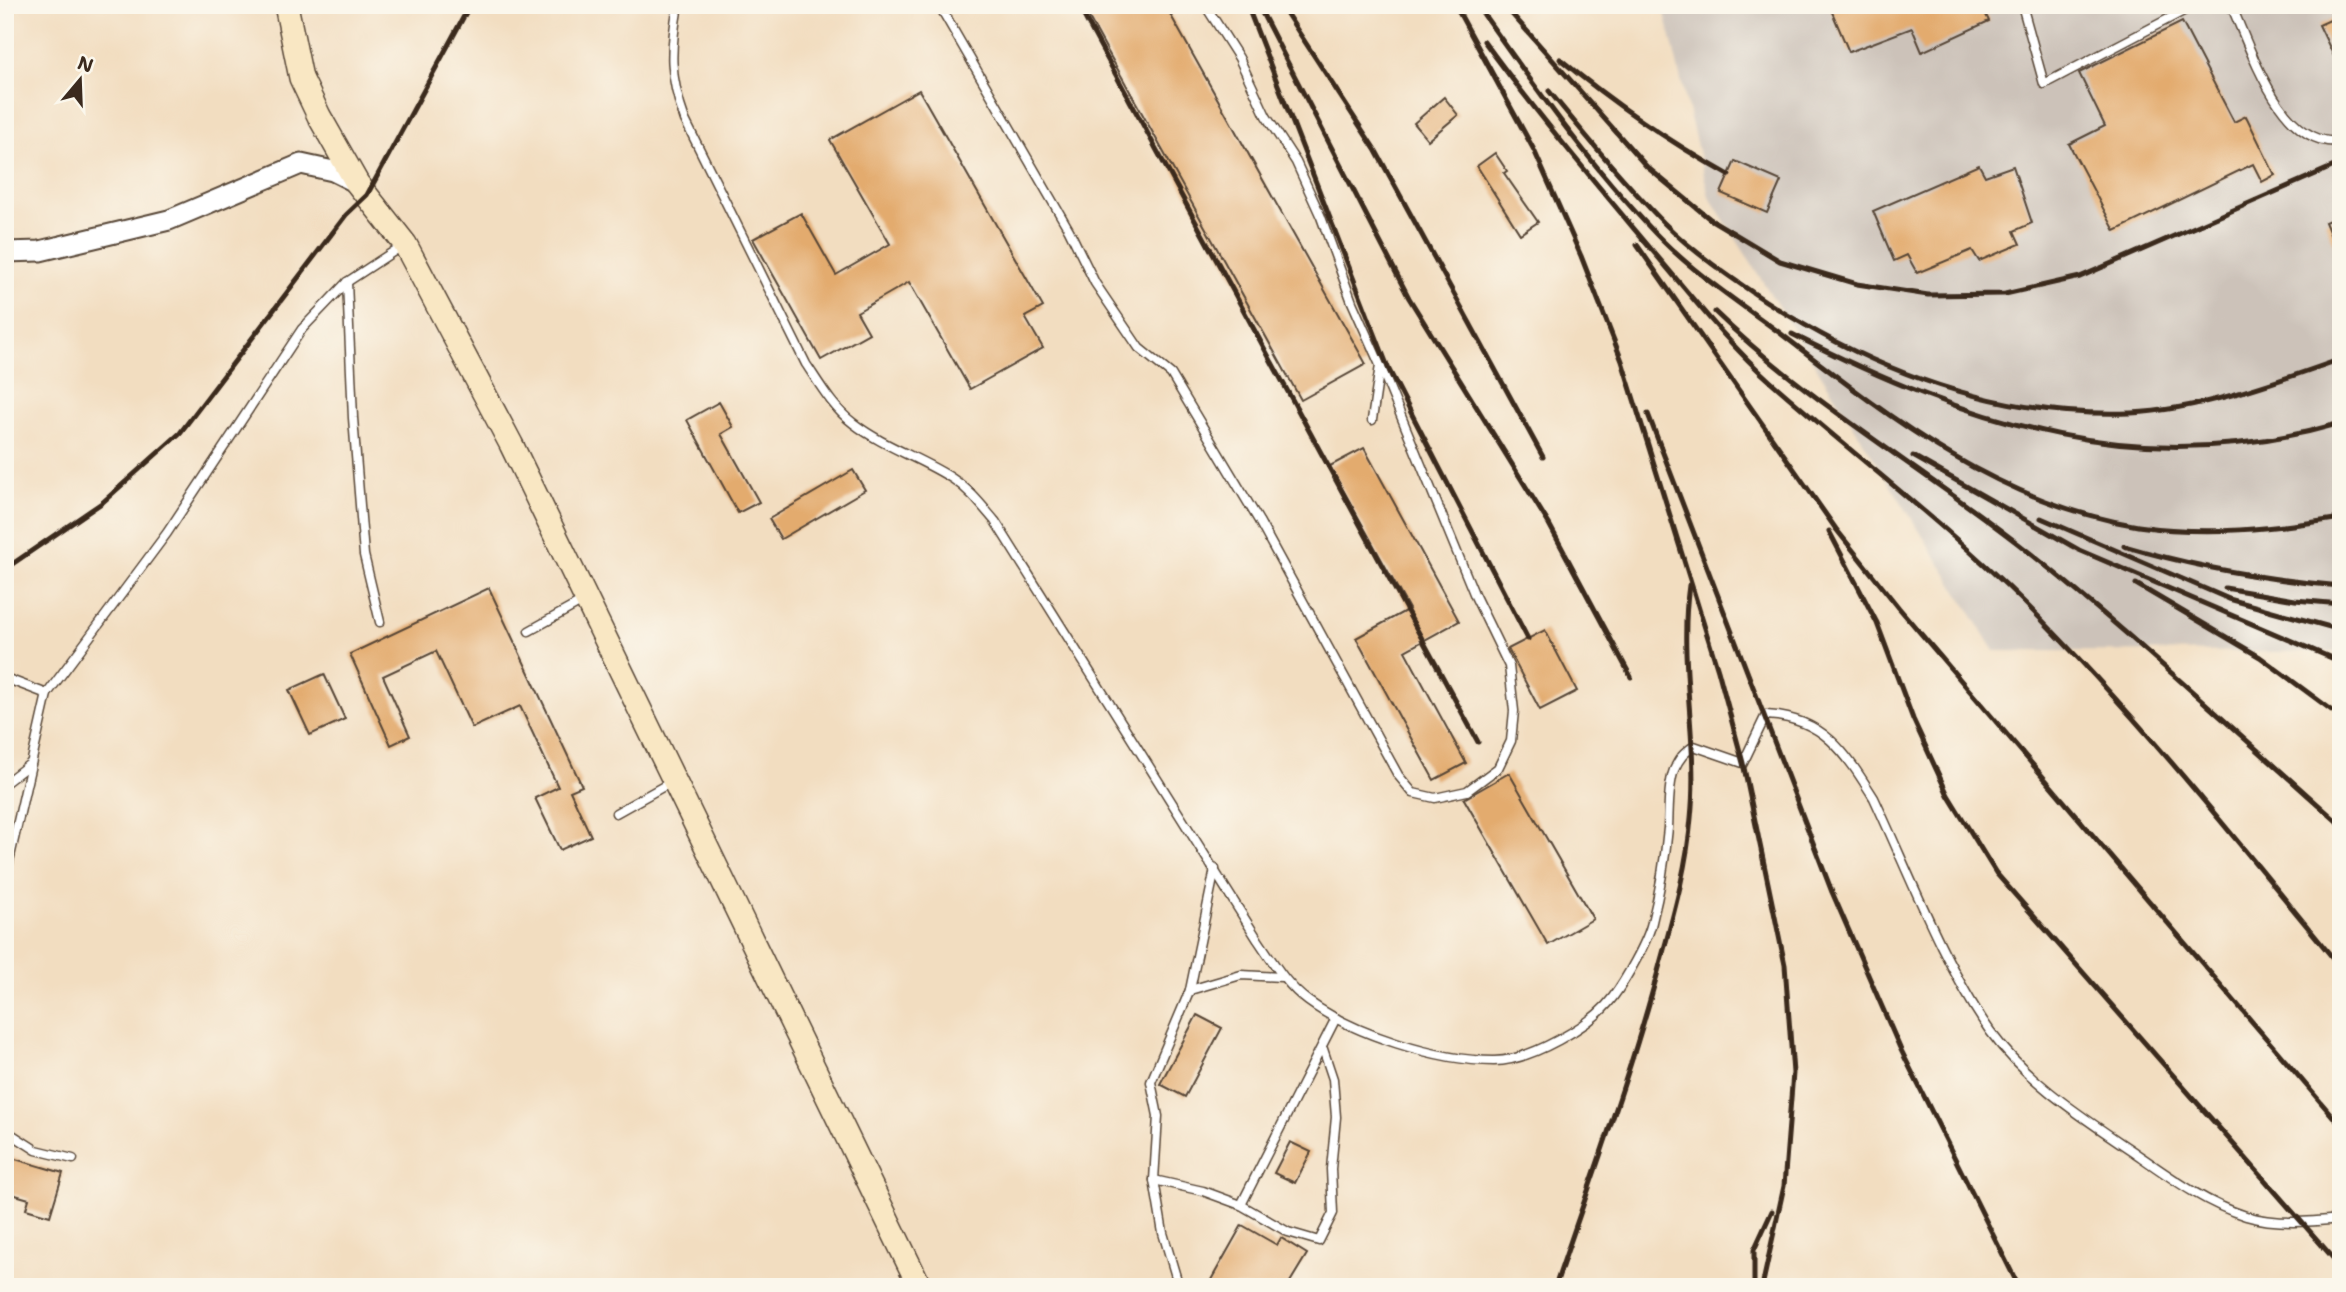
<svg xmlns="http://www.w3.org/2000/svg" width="2346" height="1292" viewBox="0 0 2346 1292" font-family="'Shantell Sans',sans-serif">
<rect width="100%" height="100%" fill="#fbf7ec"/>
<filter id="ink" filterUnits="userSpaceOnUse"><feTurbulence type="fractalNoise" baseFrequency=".0143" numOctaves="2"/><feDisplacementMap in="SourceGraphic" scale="14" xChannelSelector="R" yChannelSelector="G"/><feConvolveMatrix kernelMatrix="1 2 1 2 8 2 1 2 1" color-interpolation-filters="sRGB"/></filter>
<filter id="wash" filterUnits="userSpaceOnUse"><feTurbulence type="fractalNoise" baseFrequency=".00686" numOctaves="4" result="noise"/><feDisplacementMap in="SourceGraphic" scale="28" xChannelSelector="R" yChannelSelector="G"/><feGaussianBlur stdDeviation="1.57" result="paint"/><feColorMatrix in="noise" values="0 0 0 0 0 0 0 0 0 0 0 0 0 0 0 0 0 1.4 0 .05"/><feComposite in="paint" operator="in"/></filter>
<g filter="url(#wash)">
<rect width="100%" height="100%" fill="#f2ddc0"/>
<polygon fill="#ccc2b9" points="1663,5 2341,5 2341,652 1995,651 1709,196"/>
<g id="blocks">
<g fill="#e3ab6e">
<polygon points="1082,5 1165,5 1366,364 1301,400"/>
<polygon points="1829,5 1981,5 1989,21 1922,52 1912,28 1849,52"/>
<polygon points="2341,15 2341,71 2319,25"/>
<polygon points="2182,22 2234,122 2246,116 2275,175 2262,182 2253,164 2115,231 2069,144 2105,126 2079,73"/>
<polygon points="919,90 1043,307 1025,317 1043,348 970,389 909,282 857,312 869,333 821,360 753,239 801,213 836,275 890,244 830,140"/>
<polygon points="1444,97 1458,115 1428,140 1414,123"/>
<polygon points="1495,153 1507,171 1504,173 1538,222 1520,234 1477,166"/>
<polygon points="1735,161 1781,181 1767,213 1721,193"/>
<polygon points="1979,165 1985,176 2013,166 2032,223 2014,231 2020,244 1979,261 1972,250 1917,273 1907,255 1894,261 1873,211"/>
<polygon points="2341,215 2341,260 2325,222"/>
<polygon points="719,402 733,427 721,434 759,502 738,513 687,420"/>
<polygon points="1364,448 1459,621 1405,651 1466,763 1434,780 1356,638 1409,609 1330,466"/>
<polygon points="853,470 865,490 781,539 769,519"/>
<polygon points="489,588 582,786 570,791 591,836 560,850 535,798 558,787 520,706 472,728 436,651 383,676 410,736 391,745 350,654"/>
<polygon points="1545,630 1577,691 1540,710 1508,649"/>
<polygon points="324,674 345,719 310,735 289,690"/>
<polygon points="1509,773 1593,919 1548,945 1464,799"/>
<polygon points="1197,1015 1222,1028 1185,1097 1160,1084"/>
<polygon points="1290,1142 1311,1152 1295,1183 1274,1173"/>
<polygon points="5,1156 63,1173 50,1216 26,1209 29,1199 5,1192"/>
<polygon points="1242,1225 1277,1245 1281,1238 1307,1254 1287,1287 1207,1287"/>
</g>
</g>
</g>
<g filter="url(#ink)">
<use href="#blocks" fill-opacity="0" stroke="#564536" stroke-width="2"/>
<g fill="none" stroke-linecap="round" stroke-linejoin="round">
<g stroke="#564536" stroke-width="11">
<g id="service">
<path d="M678,5C670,50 669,76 685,120L806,364C820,385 833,408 853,423C884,447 921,458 953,479C970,490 982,506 995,521L1258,940C1273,962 1286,985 1308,1001C1353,1034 1438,1061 1494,1061C1529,1061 1592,1026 1613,997C1625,981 1648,941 1652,922C1660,891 1665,860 1668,828C1669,810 1668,786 1674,770C1679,758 1684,753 1694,746L1743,763L1766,715C1824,718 1845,752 1874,798C1908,871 1944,965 1990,1031C2026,1081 2081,1116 2131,1150C2167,1175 2204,1203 2246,1216C2276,1225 2310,1222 2341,1219"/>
<polyline points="939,5 1069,230 1095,283 1139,348 1171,374 1259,521 1398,775 1413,793 1435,798 1467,791 1498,768 1511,741 1514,711 1509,666 1475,596 1380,365"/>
<polyline points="1205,5 1239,58 1266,116 1296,162 1321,217 1352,302 1380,365 1372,420"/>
<polyline points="2022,5 2044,84 2195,5"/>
<path d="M2231,5C2251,49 2281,149 2341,141"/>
<polyline points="347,282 353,418 364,555 380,622"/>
<polyline points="529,631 583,601"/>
<polyline points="5,678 47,694 167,533 302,329 347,282 402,246"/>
<polyline points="5,783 31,763"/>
<polyline points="616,813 673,781"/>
<polyline points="5,894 9,861 47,694"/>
<polyline points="1190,990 1241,975 1282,977"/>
<polyline points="5,1130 36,1150 73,1159"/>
<polyline points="1154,1180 1203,1191 1241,1205 1336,1018"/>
<polyline points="1241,1205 1288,1232 1319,1241 1333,1213 1331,1169 1336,1117 1333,1079 1323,1049"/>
<polyline points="1179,1287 1163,1233 1154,1180 1158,1116 1151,1082 1190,990 1215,869"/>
</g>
</g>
<g stroke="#564536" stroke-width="23">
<polyline id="tertiary" points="5,252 40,251 169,220 301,164 333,171 357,183"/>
</g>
<g stroke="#564536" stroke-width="26">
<polyline id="secondary" points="286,5 301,78 319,116 357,183 405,244 511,444 920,1287"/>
</g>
<use href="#service" stroke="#fff" stroke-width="8"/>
<use href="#tertiary" stroke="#fff" stroke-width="19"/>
<use href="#secondary" stroke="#f9e7c3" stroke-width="23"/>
<g stroke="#3b2a1e" stroke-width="5">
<polyline points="1078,5 1478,742"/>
<polyline points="1247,5 1389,370 1528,639"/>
<polyline points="1258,5 1409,298 1549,524 1631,677"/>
<polyline points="1281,5 1376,151 1543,457"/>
<polyline points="1455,5 1534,150 1581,256 1622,361 1718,670 1743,763 1785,965 1793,1073 1784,1186 1762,1287"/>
<path d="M1477,5C1533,84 1588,163 1655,233C1691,271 1738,302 1780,333C1890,418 1997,503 2138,526C2206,536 2274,529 2341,518"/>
<polyline points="1504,5 1647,167 1710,219 1780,261 1857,284 1928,295 2005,294 2080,277 2341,163"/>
<path d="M1484,41C1536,113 1594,181 1651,249C1690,294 1726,342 1770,381C1855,456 1944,523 2025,603C2139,717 2239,843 2341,968"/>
<path d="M1560,59C1614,104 1668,141 1729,175"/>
<path d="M1549,91C1586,136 1623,181 1664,223C1693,252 1730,277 1764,300C1875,372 1997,418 2131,413C2200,410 2276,382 2341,359"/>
<polyline points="1637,245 1836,529 1899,608 2341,1126"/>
<path d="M1715,312C1810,404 1927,471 2030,553C2138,639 2238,734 2341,825"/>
<path d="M1792,334C1971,425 2141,481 2341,423"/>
<polyline points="1648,414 1832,892 1900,1048 2019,1287"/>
<polyline points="1913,456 2079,550 2341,662"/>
<polyline points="2041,518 2229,599 2341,630"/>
<polyline points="1829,531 1877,623 1913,719 1948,795 1996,873 2341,1267"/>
<path d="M2124,546C2195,567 2267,580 2341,586"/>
<polyline points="5,569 103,502 180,433 346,215 367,195 470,5"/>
<polyline points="2136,584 2260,657 2341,717"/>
<polyline points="2225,588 2295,600 2341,604"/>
<path d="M1555,1287C1591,1180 1631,1073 1660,964C1673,916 1687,868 1691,818C1699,740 1678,663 1689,585"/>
<polyline points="1754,1287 1754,1250 1772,1211"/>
</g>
</g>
</g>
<rect width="2346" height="1292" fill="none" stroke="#fbf7ec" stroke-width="28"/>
<g transform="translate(80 80) rotate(19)" stroke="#fbf7ec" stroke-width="5" paint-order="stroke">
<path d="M0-5L12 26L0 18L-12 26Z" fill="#3b2a1e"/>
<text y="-10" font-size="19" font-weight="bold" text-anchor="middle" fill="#3b2a1e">N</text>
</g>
</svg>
